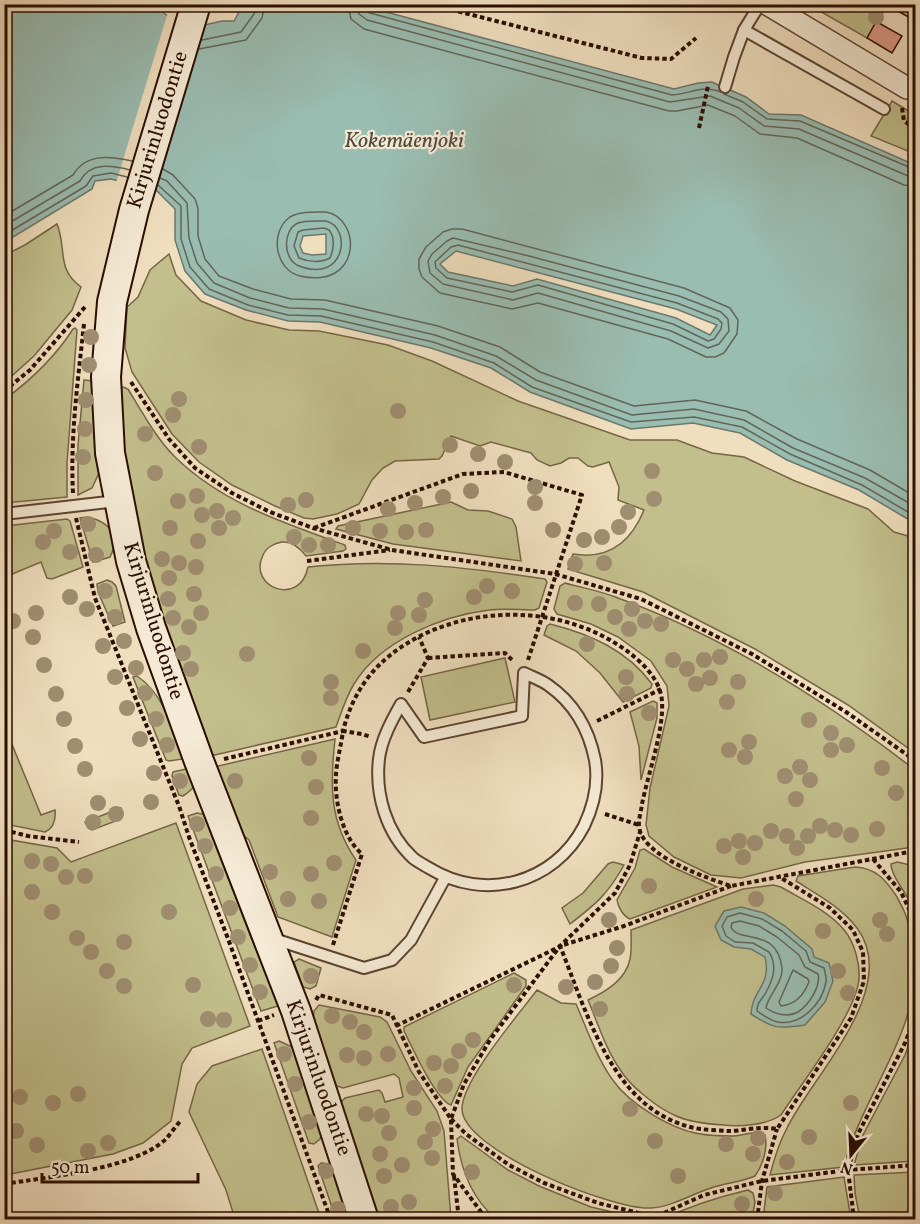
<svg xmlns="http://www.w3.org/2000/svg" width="920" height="1224" viewBox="0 0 920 1224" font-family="Vollkorn,serif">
<rect width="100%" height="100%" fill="#f0dfbf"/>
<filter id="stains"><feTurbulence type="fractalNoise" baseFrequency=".00333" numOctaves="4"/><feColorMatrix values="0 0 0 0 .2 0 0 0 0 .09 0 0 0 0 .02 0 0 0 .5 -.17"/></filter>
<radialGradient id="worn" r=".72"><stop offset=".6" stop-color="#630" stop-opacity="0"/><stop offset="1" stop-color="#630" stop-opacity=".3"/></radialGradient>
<g fill="#c2bf8c" stroke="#766646" stroke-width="1.5">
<polygon points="809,5 886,5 867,38"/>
<polygon points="892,101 915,115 915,154 871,136"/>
<path d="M57,224C67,249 56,269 81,287L72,310L34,356L5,382V255L25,245Z"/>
<path d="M169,254L176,275L201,301L246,320L289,330L319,331L388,345L432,361L518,401L630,440H677L712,453L744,457L795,481L868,509L894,532L915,538V753L848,705L755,649L643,592L568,569L573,554C609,560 631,542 644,510L618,500L619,487L609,462L593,467L588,466L578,458H569L561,463L550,466L537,460L531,453L491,442L480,446L451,436L442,456L439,459L395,461L383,468L372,480L359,504L337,514L313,519L304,518L275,506L232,485L199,462L172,434L132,372L125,348L127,307L138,297L150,270Z"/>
<path d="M75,328L77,330L67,463V497L5,503V399C31,380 55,357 73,329Z"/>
<polygon points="84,380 93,381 99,473 92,488 78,495 78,445"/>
<path d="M123,387L128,389C142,412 156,438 175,457C222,503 284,523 345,545L346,549L343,551L306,556C300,548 292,541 282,542C274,543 266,548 263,555C247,587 300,608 308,567C389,558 465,567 545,579L547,582L539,608L535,610C520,610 504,608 489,610C441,616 380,641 354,684C346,697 341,713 336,727L210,756L176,666L145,560L124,463L120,389Z"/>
<polygon points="451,502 468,510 488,511 512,519 516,527 521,561 393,544 336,529 338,526"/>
<path d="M88,517C109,522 121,535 110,557L93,562L80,518Z"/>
<polygon points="67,519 70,521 83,567 52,579 47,578 41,562 5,577 5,526"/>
<polygon points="107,580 112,582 116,586 125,622 113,626 98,592 97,584"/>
<path d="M565,583C583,588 601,591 618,598C725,637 825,700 915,770V843L907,848L805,862L741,878L711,875L674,857L649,836L646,825L650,788L669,706L667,686L651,661L618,637L591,624L557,614L554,609L560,586Z"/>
<path d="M550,624C590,634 627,650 652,684L651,688L623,702L600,673L576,651L544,635L547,626Z"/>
<polygon points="505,658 515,702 430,720 421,677"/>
<path d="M137,676C164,694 173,729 183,759L169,761L166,760L133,677Z"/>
<polygon points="653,701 657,703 657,718 641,780 639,746 630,712"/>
<path d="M4,725L41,815L55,810C56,820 54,828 45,832L5,824Z"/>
<path d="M335,739C330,785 329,821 356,860L332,937L278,917L249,840L243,835L214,767Z"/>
<path d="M186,769L190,771C195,786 197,787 183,796L179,795L172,776L173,772Z"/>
<polygon points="121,808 123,814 121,819 92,830 88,828 85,822"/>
<polygon points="197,813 203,814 210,821 278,1006 261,1011 188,816"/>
<polygon points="176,823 250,1026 192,1048 182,1064 171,1121 143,1143 113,1154 5,1175 5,839 57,848 71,862"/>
<path d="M644,849L672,867L717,887L630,919C623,916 618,907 617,900L635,868L640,850Z"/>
<path d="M613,862L624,865C608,894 596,904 570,924L562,908L583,893L608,864Z"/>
<path d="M897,862L915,866V912C910,897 891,877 891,864Z"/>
<path d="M855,867C876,868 886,880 897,897C907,914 913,934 915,953C920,1036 863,1091 844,1167L770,1175C774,1159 779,1143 787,1128C812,1076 902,988 857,928C841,907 818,895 796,881L798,876Z"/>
<path d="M773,885L781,887C803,900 829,911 845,931C855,944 860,964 859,979C856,1014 801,1084 781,1115C767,1125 740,1127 723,1125C707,1124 688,1122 674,1115C658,1108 630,1086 621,1071C606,1050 598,1024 588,1000C605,992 626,980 630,959C632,950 631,939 631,930L743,889Z"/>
<polygon points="299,959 321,968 316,986 310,989 303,987 294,962"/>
<path d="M514,973L526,980V986L468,1067L451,1105C436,1100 412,1047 404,1031V1027Z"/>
<path d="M537,990L561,1003L576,1004C587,1029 596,1056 612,1079C629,1104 672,1130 701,1134C711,1136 724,1136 734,1136C745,1135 755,1130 765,1135C768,1148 763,1165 755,1176C741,1182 726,1183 711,1188C692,1194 671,1207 651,1208C615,1211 460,1150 462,1108C463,1079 519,1014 537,990Z"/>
<polygon points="319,1005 380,1017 387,1022 411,1071 437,1111 444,1131 451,1219 376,1219 341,1106 342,1101 345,1098 379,1090 382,1093 385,1102 403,1097 399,1078 394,1074 343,1088 334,1085 313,1023 314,1011"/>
<polygon points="915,1029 915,1161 854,1165 863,1135 905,1055"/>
<polygon points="279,1041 290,1046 297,1052 323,1129 320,1139 314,1144 309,1143 274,1043"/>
<polygon points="262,1049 321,1219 235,1219 226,1190 189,1112 197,1084 212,1066"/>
<path d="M461,1136L508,1170L539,1186L591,1207L642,1219H496C471,1198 461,1170 457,1139Z"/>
<polygon points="321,1163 331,1164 351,1219 336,1219 318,1166"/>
<polygon points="915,1172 915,1219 860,1219 855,1193 854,1175"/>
<polygon points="844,1177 851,1219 763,1219 767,1187"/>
<path d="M748,1190L753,1193L755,1202L752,1219H663C690,1206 718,1197 748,1190Z"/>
</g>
<g fill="#9abdb2" stroke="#6d776b" stroke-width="1.5" fill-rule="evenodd">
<path d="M5,5H152L187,29L222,21H234L243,5H360L674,89L698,83L712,82L746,97L769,114L801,115L915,165V521L906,518L859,490L787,460L740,433L693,423L631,429L530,392L491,368L431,348L320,322L288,321L246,310L205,294L185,271L175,240V209L157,191L111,179L95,181L92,189L5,242ZM326,234V254L312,255L303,253L300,246L303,236ZM456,251L676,309L717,325L710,335L676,318L537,279L513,286L448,272L440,264Z"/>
<path d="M741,907L764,913L785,926L812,949L814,957L829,963L833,981L825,1002L805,1025C777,1029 774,1029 751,1014C752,990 772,985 765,957L751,949L734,947L721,940L715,926L724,911Z"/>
</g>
<polygon fill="#f0dfbf" points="168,12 187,26 152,193 116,183"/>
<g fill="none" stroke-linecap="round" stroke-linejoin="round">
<g stroke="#626659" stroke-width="1.5">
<polyline points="348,4 351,19 364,29 669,111 677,111 708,105 735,116 760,134 797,138 904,185 916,186"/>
<polyline points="357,4 359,14 367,20 670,102 710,96 739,108 764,126 799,129 908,176 916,177"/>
<path d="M364,4L365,10L370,13L672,95C692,94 701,84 721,92"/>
<polyline points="202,40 241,32 254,14 256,4"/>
<polyline points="199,49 246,40 262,18 265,4"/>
<polyline points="724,94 743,102 767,119 800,121 916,170"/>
<polyline points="163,169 173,175 195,199 198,208 198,236 205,259 219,276 253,289 291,299 325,300 438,326 500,347 540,372 634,406 695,400 746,411 797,439 870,470 916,497"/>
<polyline points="160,178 167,181 187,203 189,238 197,263 214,283 250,298 289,308 323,309 435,335 496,356 536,380 632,415 694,409 744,420 793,448 865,478 916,507"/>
<polyline points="158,185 181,206 181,239 190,267 209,289 248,305 288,315 321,316 433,342 494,363 532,387 631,422 694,417 742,427 790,454 862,485 908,512 916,515"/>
<path d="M326,212C362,218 362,290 300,276C275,270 269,232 290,217C300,211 315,212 326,212Z"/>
<path d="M4,216L73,175C86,153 110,156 132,161"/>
<path d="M326,221C352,227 346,284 299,266C283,260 282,230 298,223C305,220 317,221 326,221Z"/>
<path d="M4,226L80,181C90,162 111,165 130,170"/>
<path d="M324,228L329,230C335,237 334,249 330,258C321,263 308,262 299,258L294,246L298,232L303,230Z"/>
<polygon points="452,229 462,229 684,288 730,308 738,320 737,334 724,353 715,357 706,357 668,339 538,303 512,309 440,293 422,277 419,269 419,259 426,247 443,232"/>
<polyline points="4,235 86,186 93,176 111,173 127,177"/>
<polygon points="453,238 529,256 679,296 721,312 728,319 729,331 719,344 708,348 671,331 538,293 513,300 443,284 430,273 428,261 432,254 447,241"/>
<polygon points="458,245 677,303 718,319 722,323 721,329 714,339 708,341 673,324 538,285 512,292 447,278 436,268 435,262 451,247"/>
<path d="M740,913L762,919L782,931L806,951L810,962L824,968C825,973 827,978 826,982C822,1004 801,1026 778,1022C771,1021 763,1015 757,1011C757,1002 761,1001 765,994C773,980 778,966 769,952L753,943L735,942L726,936L722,926L727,917Z"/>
<path d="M740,921L759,926L777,937L799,955L805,967L818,974C821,986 809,1005 798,1012C788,1018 775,1014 766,1008C768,995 783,983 782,968C777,926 738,944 731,927L732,923Z"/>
<path d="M793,970L808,979L809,982C803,996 796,1004 781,1006L779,1002Z"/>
</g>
</g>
<polygon fill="#dd9a88" stroke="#2a0e00" stroke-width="1.5" points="886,4 916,4 916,13 912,19 887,5 877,22 902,36 892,53 867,38"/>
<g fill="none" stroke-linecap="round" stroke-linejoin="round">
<g stroke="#5c4230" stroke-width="14">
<g id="lane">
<polyline points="760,4 744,30 884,109"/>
<polyline points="725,87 734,57 744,30"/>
<polyline points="4,514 117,501"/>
<path d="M524,673C532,677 541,680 548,685C574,703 589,730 595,760C599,783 594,805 584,826C554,884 484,902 429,868C424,865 418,862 413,858C386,833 375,794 379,759C381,740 392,720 401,704L424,737L522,716Z"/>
<polyline points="271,938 364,968 392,960 411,940 445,878"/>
</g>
</g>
<g stroke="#5c4230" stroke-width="24">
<polyline id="street" points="767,4 907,88"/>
</g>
<g stroke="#2a0e00" stroke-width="32">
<polyline id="secondary" points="196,4 134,210 112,302 106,377 110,453 131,561 151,628 199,761 296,1011 364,1220"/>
</g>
<g stroke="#2a0e00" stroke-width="4" stroke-dasharray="4.5 3" stroke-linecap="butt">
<polyline points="429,4 642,58 671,59 696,38"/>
<polyline points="902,108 904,121 916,129"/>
<polyline points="699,128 708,86"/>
<polyline points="131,382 169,439 195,468 232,493 270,512 313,528 392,550 555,574 641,599 752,654 846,712 916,761"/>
<polyline points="4,391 30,370 85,307"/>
<path d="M73,493C70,437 78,380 84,324"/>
<polyline points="76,518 95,598 179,806 189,837 227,936 331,1220"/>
<polyline points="314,528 463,474 504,472 582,495 528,660"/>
<polyline points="307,561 390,550"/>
<polyline points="428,658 505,653 514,662"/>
<polyline points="408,692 428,658 419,637"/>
<polyline points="597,721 661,689"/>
<path d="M224,759L343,731C354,687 379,657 420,636C486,603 572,608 631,654C646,666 661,682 662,702C664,730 648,774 642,804C641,813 637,823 640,831C648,858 707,878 731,886L909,852L916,849"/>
<polyline points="605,814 639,825"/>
<polyline points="4,830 28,836 79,842"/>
<polyline points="873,859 901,892 916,924"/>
<path d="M731,886L624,926L560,946C588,1015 614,1115 700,1129C710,1130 722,1131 732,1131C747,1130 761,1126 777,1129L851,1018L864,981L863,952L853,930L830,908L778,876"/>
<path d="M333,945L362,854C342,837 334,800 336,774C337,760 341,746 343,731L362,734L371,737"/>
<polyline points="316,1000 319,995 392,1015 419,1072 451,1119 464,1084 490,1040 560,946 615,893 630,865 640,832"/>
<polyline points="258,1021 274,1015"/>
<polyline points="396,1026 559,947"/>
<polyline points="451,1119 466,1134 509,1165 544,1183 598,1203 655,1217 704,1195 762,1181 848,1170 916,1165"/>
<polyline points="451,1120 453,1174 487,1220"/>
<polyline points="454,1176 459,1220"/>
<path d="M4,1184C48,1177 134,1169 166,1139C171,1133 176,1126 181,1120"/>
<polyline points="757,1220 762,1181 777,1129"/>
<polyline points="856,1220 853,1211 848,1170 858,1134 905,1043 916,1014"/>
</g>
<use href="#lane" stroke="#f5ead5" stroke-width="10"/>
<use href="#street" stroke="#f5ead5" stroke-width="21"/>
<use href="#secondary" stroke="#f5ead5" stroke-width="28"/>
</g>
<g fill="#a08e71">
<circle cx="876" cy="17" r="8"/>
<circle cx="91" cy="337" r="8"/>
<circle cx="89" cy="365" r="8"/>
<circle cx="179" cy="399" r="8"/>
<circle cx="86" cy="400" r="8"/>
<circle cx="398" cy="411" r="8"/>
<circle cx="173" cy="415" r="8"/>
<circle cx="85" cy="429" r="8"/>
<circle cx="145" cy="434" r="8"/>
<circle cx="450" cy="445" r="8"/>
<circle cx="199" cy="447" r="8"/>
<circle cx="478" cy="454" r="8"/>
<circle cx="83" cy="457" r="8"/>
<circle cx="505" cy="462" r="8"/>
<circle cx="652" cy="471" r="8"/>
<circle cx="155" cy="473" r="8"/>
<circle cx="535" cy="487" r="8"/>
<circle cx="471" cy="491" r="8"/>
<circle cx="197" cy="496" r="8"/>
<circle cx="443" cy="497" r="8"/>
<circle cx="654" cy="499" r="8"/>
<circle cx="306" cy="500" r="8"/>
<circle cx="178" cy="501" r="8"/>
<circle cx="415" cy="503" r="8"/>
<circle cx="535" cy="503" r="8"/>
<circle cx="288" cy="505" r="8"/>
<circle cx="388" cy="509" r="8"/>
<circle cx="217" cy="511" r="8"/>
<circle cx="628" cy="512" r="8"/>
<circle cx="202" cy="515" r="8"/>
<circle cx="233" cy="518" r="8"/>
<circle cx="88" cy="524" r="8"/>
<circle cx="619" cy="527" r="8"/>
<circle cx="170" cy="528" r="8"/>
<circle cx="219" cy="528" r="8"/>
<circle cx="353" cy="528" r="8"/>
<circle cx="426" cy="530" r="8"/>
<circle cx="553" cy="530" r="8"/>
<circle cx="54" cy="531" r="8"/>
<circle cx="380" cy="531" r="8"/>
<circle cx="406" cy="532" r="8"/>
<circle cx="294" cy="537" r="8"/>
<circle cx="602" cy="537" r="8"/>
<circle cx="584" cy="540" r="8"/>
<circle cx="198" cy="541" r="8"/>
<circle cx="43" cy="542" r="8"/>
<circle cx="309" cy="545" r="8"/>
<circle cx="328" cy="545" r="8"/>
<circle cx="70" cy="552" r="8"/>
<circle cx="96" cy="555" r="8"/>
<circle cx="162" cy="559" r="8"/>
<circle cx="179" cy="563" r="8"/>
<circle cx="604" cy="563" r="8"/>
<circle cx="575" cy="564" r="8"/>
<circle cx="196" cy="567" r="8"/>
<circle cx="169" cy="578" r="8"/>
<circle cx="487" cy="586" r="8"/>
<circle cx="105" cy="591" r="8"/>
<circle cx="512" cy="591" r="8"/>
<circle cx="194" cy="594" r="8"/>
<circle cx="70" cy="597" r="8"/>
<circle cx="474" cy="597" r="8"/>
<circle cx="168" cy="599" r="8"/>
<circle cx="425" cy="600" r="8"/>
<circle cx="575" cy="603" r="8"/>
<circle cx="599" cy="604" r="8"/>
<circle cx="87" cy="609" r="8"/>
<circle cx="632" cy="609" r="8"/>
<circle cx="36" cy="613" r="8"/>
<circle cx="201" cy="613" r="8"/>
<circle cx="398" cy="613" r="8"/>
<circle cx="419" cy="615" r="8"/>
<circle cx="115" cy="617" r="8"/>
<circle cx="615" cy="617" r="8"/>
<circle cx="173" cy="618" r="8"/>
<circle cx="13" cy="621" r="8"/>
<circle cx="645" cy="621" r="8"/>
<circle cx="661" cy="624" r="8"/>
<circle cx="189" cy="627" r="8"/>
<circle cx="395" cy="628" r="8"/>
<circle cx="629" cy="629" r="8"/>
<circle cx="33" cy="637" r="8"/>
<circle cx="124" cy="641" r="8"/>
<circle cx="587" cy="644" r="8"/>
<circle cx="103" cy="646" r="8"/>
<circle cx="363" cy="651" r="8"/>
<circle cx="183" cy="653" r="8"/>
<circle cx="247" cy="654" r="8"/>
<circle cx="720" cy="657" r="8"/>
<circle cx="673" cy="660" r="8"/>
<circle cx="704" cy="660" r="8"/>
<circle cx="44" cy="665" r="8"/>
<circle cx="136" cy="668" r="8"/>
<circle cx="191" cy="669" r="8"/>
<circle cx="687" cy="669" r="8"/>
<circle cx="115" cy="677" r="8"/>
<circle cx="626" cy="677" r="8"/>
<circle cx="710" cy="678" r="8"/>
<circle cx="331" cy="682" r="8"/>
<circle cx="738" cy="682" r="8"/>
<circle cx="696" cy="684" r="8"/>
<circle cx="145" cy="693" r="8"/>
<circle cx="56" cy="694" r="8"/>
<circle cx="627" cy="694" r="8"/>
<circle cx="331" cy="698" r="8"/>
<circle cx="727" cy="702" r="8"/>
<circle cx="127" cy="708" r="8"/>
<circle cx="649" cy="713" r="8"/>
<circle cx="64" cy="719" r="8"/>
<circle cx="156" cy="719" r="8"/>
<circle cx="809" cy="720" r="8"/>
<circle cx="831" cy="733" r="8"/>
<circle cx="140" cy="739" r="8"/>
<circle cx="749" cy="742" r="8"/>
<circle cx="167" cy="745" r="8"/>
<circle cx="847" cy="745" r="8"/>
<circle cx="75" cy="746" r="8"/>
<circle cx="729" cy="750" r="8"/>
<circle cx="831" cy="750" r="8"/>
<circle cx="745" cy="757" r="8"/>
<circle cx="309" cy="758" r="8"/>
<circle cx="800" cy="767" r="8"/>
<circle cx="882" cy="768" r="8"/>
<circle cx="85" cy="769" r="8"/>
<circle cx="154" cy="773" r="8"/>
<circle cx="785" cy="776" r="8"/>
<circle cx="810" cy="780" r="8"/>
<circle cx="180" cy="781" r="8"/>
<circle cx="235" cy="781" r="8"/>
<circle cx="316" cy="787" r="8"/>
<circle cx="896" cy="793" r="8"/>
<circle cx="796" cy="799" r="8"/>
<circle cx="151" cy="802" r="8"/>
<circle cx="98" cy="803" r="8"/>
<circle cx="116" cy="814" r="8"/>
<circle cx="311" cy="818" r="8"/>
<circle cx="93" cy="822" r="8"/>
<circle cx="197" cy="824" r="8"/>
<circle cx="820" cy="826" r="8"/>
<circle cx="877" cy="829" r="8"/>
<circle cx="835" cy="830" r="8"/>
<circle cx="771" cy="831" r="8"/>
<circle cx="851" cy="835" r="8"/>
<circle cx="787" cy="836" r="8"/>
<circle cx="808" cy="836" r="8"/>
<circle cx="739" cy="841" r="8"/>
<circle cx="755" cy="843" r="8"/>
<circle cx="205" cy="846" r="8"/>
<circle cx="724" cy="846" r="8"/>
<circle cx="797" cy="848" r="8"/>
<circle cx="743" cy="857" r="8"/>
<circle cx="32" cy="861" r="8"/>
<circle cx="334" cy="863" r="8"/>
<circle cx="51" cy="864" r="8"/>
<circle cx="270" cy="872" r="8"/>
<circle cx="216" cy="874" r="8"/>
<circle cx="311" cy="874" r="8"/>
<circle cx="85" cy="876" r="8"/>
<circle cx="66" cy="877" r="8"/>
<circle cx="649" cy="886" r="8"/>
<circle cx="32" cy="892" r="8"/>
<circle cx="288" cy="899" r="8"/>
<circle cx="756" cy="899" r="8"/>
<circle cx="319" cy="901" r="8"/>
<circle cx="230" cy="908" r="8"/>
<circle cx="52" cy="912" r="8"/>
<circle cx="169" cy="912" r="8"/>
<circle cx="609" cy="920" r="8"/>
<circle cx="880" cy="920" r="8"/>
<circle cx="823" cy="931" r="8"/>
<circle cx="887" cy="934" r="8"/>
<circle cx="238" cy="937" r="8"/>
<circle cx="77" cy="938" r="8"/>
<circle cx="124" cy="942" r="8"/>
<circle cx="617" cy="948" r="8"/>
<circle cx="91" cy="952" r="8"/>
<circle cx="250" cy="965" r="8"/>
<circle cx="611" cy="966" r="8"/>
<circle cx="107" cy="971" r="8"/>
<circle cx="838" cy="971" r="8"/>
<circle cx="311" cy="976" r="8"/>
<circle cx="595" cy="982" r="8"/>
<circle cx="193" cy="985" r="8"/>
<circle cx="514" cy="985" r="8"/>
<circle cx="124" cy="986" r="8"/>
<circle cx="566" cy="987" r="8"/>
<circle cx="260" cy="992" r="8"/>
<circle cx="848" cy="993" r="8"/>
<circle cx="600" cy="1009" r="8"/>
<circle cx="332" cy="1016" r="8"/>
<circle cx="208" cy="1019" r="8"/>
<circle cx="224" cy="1020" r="8"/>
<circle cx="350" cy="1022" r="8"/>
<circle cx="364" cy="1032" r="8"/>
<circle cx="473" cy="1040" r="8"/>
<circle cx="459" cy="1051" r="8"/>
<circle cx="284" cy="1054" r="8"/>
<circle cx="388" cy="1054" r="8"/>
<circle cx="347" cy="1055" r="8"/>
<circle cx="364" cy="1058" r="8"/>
<circle cx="434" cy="1063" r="8"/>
<circle cx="451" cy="1066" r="8"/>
<circle cx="295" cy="1084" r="8"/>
<circle cx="445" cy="1086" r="8"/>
<circle cx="414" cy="1088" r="8"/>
<circle cx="78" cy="1094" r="8"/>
<circle cx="20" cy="1097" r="8"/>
<circle cx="53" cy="1103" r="8"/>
<circle cx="851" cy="1103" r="8"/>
<circle cx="414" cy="1108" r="8"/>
<circle cx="630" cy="1109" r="8"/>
<circle cx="366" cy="1114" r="8"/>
<circle cx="382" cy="1116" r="8"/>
<circle cx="309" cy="1122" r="8"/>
<circle cx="433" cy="1129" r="8"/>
<circle cx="16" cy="1131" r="8"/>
<circle cx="389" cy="1133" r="8"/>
<circle cx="809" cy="1137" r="8"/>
<circle cx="758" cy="1138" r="8"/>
<circle cx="655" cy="1141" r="8"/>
<circle cx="425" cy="1142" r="8"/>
<circle cx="108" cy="1143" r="8"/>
<circle cx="726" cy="1144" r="8"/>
<circle cx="37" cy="1145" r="8"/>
<circle cx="88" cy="1151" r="8"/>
<circle cx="380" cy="1154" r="8"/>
<circle cx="753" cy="1154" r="8"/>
<circle cx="432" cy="1158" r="8"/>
<circle cx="787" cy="1162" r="8"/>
<circle cx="402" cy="1165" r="8"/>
<circle cx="326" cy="1171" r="8"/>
<circle cx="472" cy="1172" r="8"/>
<circle cx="384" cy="1176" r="8"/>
<circle cx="678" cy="1176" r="8"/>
<circle cx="775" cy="1193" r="8"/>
<circle cx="409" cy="1202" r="8"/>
<circle cx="742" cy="1204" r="8"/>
<circle cx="391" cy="1207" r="8"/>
<circle cx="338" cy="1209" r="8"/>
</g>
<g text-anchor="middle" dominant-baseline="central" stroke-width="4.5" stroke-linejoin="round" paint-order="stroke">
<g font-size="21" fill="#2a0e00" stroke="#f5ead5">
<text transform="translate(158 130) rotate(-73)">Kirjurinluodontie</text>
<text transform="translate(153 621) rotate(73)">Kirjurinluodontie</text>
<text transform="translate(318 1078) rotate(71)">Kirjurinluodontie</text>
</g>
<g font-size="22" font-style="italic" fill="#514b3e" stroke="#f5ead5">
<text x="404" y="141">Kokemäenjoki</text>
</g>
</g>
<rect width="920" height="1224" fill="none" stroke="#f0dfbf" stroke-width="24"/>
<rect x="6" y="6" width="908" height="1212" fill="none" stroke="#2a0e00" stroke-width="3"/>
<rect x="12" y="12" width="896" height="1200" fill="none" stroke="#2a0e00" stroke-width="1.5"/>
<g transform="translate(851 1155) rotate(198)" stroke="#f5ead5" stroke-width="4.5" paint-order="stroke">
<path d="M0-4.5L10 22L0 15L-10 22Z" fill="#2a0e00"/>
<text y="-9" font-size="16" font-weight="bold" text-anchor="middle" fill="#2a0e00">N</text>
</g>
<path d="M42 1173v9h156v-9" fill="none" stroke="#2a0e00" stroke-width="3"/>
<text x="51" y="1173" font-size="18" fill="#2a0e00" stroke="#f5ead5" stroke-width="4.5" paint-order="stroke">50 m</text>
<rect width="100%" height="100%" filter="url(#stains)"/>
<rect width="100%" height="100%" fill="url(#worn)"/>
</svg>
